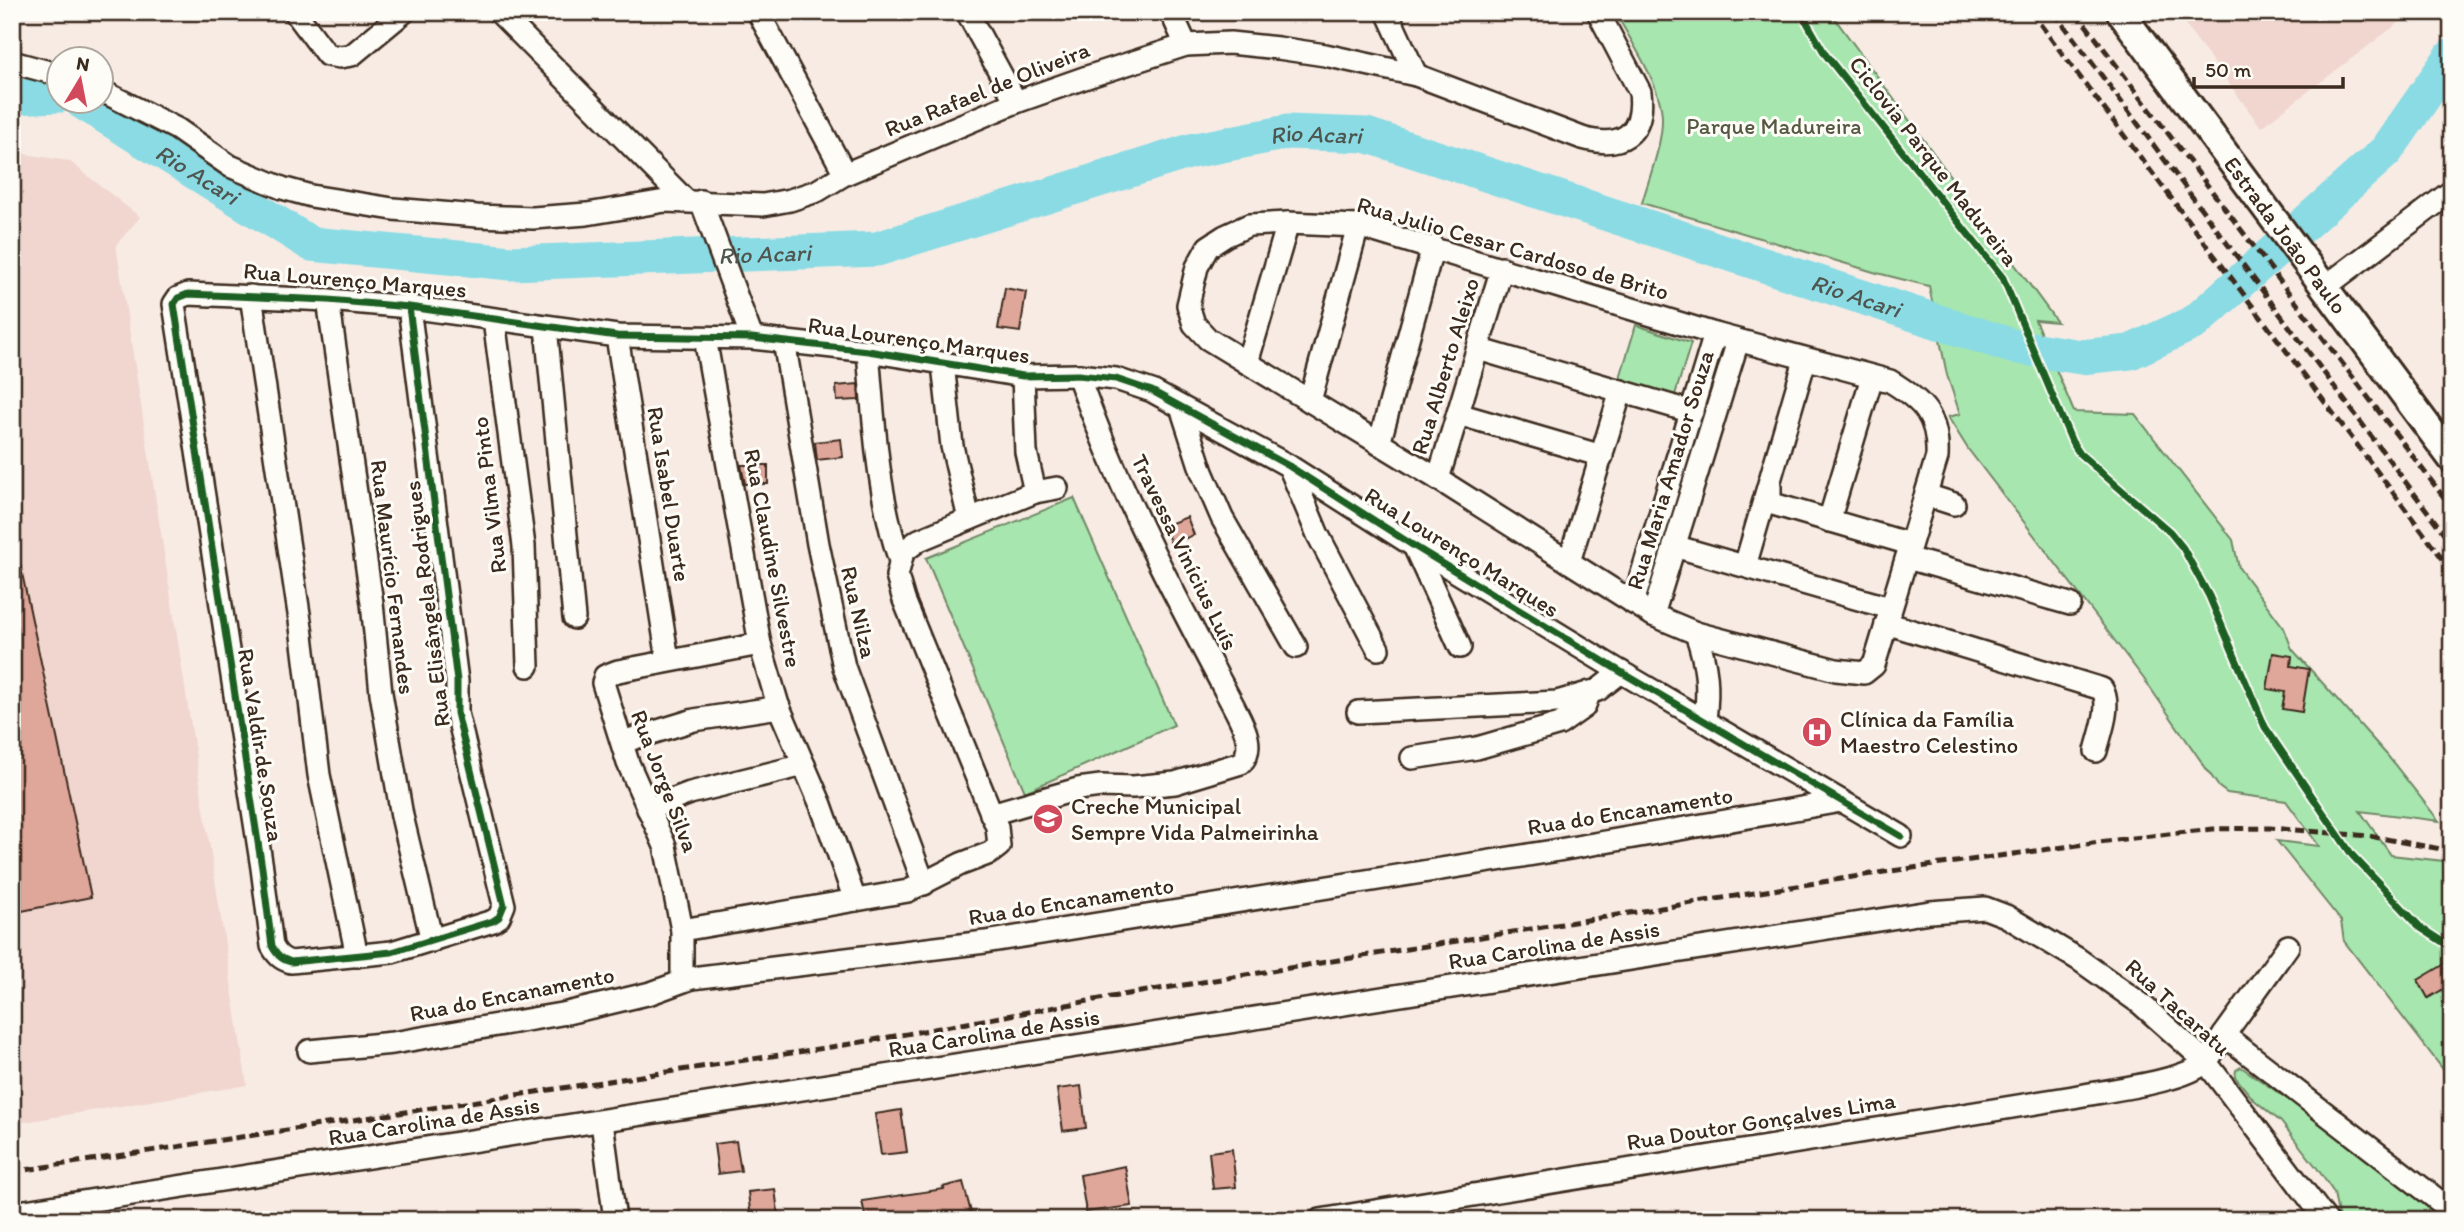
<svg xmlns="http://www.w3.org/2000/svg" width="2464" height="1232" viewBox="0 0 2464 1232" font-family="Itim,sans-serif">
<rect width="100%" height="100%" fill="#f7ebe4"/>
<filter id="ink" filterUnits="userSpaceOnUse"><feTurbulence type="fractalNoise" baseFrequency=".0143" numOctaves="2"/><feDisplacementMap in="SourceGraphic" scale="14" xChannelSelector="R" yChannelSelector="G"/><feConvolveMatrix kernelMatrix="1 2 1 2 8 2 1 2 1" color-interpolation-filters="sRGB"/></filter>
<g filter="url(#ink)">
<g fill="#f0d6ce">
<polygon points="2176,12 2413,12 2261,127"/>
<polygon points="12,152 69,161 140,217 116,245 247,1085 12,1124"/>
</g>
<g fill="#a7e6ae" stroke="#718866" stroke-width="2">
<path d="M1615,12H1830L2057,322L2035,320L2074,412L2135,414L2233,540L2239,568L2284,628L2292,649L2387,755L2439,821L2360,811L2391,855L2452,862V1081L2344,941L2341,921L2277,841L2319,846L2286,801L2227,793L2219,787L2144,679L1968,449L1948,417L1960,414L1947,375L1929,286L1877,273L1642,203C1649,178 1663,143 1662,117C1661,85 1631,41 1615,12Z"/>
<polygon points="1636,325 1691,343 1674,398 1619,381"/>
<polygon points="1074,498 1174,725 1025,792 926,558"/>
<polygon points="2241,1067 2381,1163 2448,1220 2342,1220 2338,1214 2334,1193 2317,1168 2281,1122 2253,1099 2235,1077 2236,1070"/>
</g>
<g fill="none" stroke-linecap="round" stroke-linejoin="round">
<g stroke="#8adbe4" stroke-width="35">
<polyline points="12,97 60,95"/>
<path id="s1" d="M82,102L311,244L511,263L877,249L1191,151L1288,132L1366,135L2012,346L2081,357L2130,352L2195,322L2386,151L2452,56"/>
</g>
</g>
<g fill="#dfa69a" stroke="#3b2a1e" stroke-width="2">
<polygon points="1005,288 1026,292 1020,332 998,329"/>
<polygon points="858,384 859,400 837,401 836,386"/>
<polygon points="841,439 843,457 817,460 815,442"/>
<polygon points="741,465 768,465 768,484 745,484"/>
<polygon points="1187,517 1194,535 1171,544 1164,526"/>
<polygon points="19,559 91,897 12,913 12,560"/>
<polygon points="2273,653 2292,656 2291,666 2309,669 2302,712 2282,709 2285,692 2267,689"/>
<polygon points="2445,964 2452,975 2452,984 2428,998 2418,980"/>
<polygon points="1081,1086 1086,1128 1063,1131 1057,1089"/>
<polygon points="901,1110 907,1152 881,1155 875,1114"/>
<polygon points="736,1141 741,1171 718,1174 714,1144"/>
<polygon points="1232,1149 1236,1187 1213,1189 1209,1152"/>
<polygon points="1125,1166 1132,1206 1086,1212 1080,1175"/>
<polygon points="963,1182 973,1220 866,1220 862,1201 944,1189 943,1187"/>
<polygon points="775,1189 779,1220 751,1220 748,1192"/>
</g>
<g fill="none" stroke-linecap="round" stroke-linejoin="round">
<g stroke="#3b2a1e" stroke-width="26">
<g id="minor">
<polyline points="295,12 327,55 340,57 352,55 404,12"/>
<polyline points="499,12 685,200"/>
<polyline points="758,12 845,174"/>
<polyline points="967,12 1016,102"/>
<polyline points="1171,12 1186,45"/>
<polyline points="1387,12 1416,75"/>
<polyline points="12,62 60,75"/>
<path d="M102,91L177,129L230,166L282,188L311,196L393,209L477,216L533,218L587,214L665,201L763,205L790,200L817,191L845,174L1016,102L1087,77L1186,45L1230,43L1278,48L1325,55L1416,75L1582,138C1621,149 1645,135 1640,92L1598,12"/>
<polyline points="701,201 752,338"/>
<path d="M1288,223L1358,226L1715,334L1890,381C1923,401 1939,417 1937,457L1874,665L1864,673L1836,670L1696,633L1653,615L1438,479L1208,339L1194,324L1188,305L1197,267L1208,247L1225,236L1249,225Z"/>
<polyline points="2325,287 2452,191"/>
<polyline points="251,296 301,627 319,775 357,956"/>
<polyline points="328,300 372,603 381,693 402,816 432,941"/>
<path d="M409,307L457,681V713L504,905L499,917L493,921L392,952L291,962C281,959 277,955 272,946L262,868L174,304L178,298L188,294L328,300L409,307L617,336L752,338L868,351L1023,376L1078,375L1116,379L1152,391L1289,466L1414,546L1621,672L1901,836"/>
<polyline points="494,320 524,546 528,666"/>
<polyline points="546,327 574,618"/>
<polyline points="617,336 668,660"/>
<polyline points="705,338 760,644 778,705 821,805 855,900"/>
<polyline points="784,341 818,544 844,667 924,884"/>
<polyline points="1478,349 1692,412"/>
<path d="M868,351C874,422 877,493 900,561"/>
<polyline points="1247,363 1288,223"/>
<polyline points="943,364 952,446 969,519"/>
<polyline points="1023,376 1026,452 1035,492"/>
<polyline points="1310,401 1358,226"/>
<polyline points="1181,407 1202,472 1222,518 1296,647"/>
<polyline points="1458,414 1602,456"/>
<polyline points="1379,444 1433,247"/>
<polyline points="1289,466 1318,535 1378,649"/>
<polyline points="1438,479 1502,268"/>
<polyline points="1770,486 1770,498 1773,504 1910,544"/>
<polyline points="1926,495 1954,504"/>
<polyline points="1829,521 1872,377"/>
<polyline points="1414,546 1460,647"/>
<polyline points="1674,546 1890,608"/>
<polyline points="1907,558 2070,604"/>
<polyline points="1569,562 1621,391"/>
<polyline points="1745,566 1805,360"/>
<polyline points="1633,603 1715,334"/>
<polyline points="1653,615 1738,341"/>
<path d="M1886,623L2102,689C2112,705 2100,734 2096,751"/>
<path d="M1696,633C1707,665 1709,686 1705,720"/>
<polyline points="1358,712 1557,702 1598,690 1621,672"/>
<polyline points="622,742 694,720 779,707"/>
<polyline points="1412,758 1477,748 1560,724 1584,707 1590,692"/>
<polyline points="648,809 690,793 804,765"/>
<path d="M991,814L1078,789L1101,786L1133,787L1175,783L1241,763C1256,747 1243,725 1235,709C1177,600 1119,492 1078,375"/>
<polyline points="682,930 908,891 961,864 990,853 999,846 997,827 904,600 897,576 903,552 919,540 1035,492 1057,488"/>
<polyline points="682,981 682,930 665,846 628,763 603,683 605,676 618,671 760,644"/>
<polyline points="2224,1035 2288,946"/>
<polyline points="309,1051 393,1043 567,1013 651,993 692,978 985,942 1553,851 1841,801"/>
<polyline points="602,1122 615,1220"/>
<polyline points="12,1213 1930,912 1985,908 2006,916 2078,959 2141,1004 2206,1062 2326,1220"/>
<path d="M1320,1220L2073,1097C2102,1091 2186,1082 2205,1062C2213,1055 2218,1043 2224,1035L2452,1211"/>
</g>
</g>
<g stroke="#3b2a1e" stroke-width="32">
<g id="major">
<path id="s2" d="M2120,12L2452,459"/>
</g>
</g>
<use href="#minor" stroke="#fdfcf7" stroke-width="21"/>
<use href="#major" stroke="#fdfcf7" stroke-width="26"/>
<g stroke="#3b2a1e" stroke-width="5" stroke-dasharray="10 5" stroke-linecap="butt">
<polyline points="2031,12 2452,571"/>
<polyline points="2054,12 2452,544"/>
<polyline points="2076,12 2452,508"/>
<polyline points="12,1172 851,1044 1122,995 1884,872 2107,841 2213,829 2270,828 2369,836 2452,851"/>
</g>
<g stroke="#fdfcf7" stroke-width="11">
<g id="cycleway">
<polyline points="1801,12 1825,54 2003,278 2072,442 2080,454 2170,532 2183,548 2209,596 2265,727 2352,855 2421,928 2452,948"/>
<path d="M409,307L457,681V713L504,905L499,917L493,921L392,952L291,962C281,959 277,955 272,946L262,868L174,304L178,298L188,294L328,300L409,307L617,336L752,338L868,351L1023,376L1078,375L1116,379L1152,391L1289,466L1414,546L1621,672L1901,836"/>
</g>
</g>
<use href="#cycleway" stroke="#1b5e20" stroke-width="7"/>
</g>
</g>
<defs>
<g id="hospital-disc" transform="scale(1.575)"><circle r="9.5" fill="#d1495b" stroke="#fdfcf7"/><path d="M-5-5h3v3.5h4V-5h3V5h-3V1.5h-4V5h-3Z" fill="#fff"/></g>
<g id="school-disc" transform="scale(1.575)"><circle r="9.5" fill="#d1495b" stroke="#fdfcf7"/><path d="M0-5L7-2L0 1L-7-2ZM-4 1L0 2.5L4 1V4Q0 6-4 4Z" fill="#fff"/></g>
</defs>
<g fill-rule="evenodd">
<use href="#hospital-disc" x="1817" y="732"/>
<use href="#school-disc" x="1048" y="819"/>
</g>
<g text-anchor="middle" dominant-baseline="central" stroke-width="6" stroke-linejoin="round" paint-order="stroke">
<g font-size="23" fill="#3b2a1e" stroke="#fdfcf7">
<text transform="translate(987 89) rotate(-22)">Rua Rafael de Oliveira</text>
<text transform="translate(1934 161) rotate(52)">Ciclovia Parque Madureira</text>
<text stroke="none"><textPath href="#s2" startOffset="278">Estrada João Paulo</textPath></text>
<text transform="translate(1513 248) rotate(16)">Rua Julio Cesar Cardoso de Brito</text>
<text transform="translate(355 280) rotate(5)">Rua Lourenço Marques</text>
<text transform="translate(919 340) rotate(8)">Rua Lourenço Marques</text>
<text transform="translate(1445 366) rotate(-73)">Rua Alberto Aleixo</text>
<text transform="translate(1670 470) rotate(-73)">Rua Maria Amador Souza</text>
<text transform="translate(669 494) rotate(81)">Rua Isabel Duarte</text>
<text transform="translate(489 495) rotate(-97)">Rua Vilma Pinto</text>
<text transform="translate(1185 552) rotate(64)">Travessa Vinícius Luís</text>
<text transform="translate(1462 552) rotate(32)">Rua Lourenço Marques</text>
<text transform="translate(773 558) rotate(79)">Rua Claudine Silvestre</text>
<text transform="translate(393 577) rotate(83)">Rua Maurício Fernandes</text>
<text transform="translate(427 604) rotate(-97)">Rua Elisângela Rodrigues</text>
<text transform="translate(859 612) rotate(77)">Rua Nilza</text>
<text transform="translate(261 745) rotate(81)">Rua Valdir de Souza</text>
<text transform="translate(665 781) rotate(69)">Rua Jorge Silva</text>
<text transform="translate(1630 811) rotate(-9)">Rua do Encanamento</text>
<text transform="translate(1071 901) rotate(-9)">Rua do Encanamento</text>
<text transform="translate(1554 945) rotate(-9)">Rua Carolina de Assis</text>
<text transform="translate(512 994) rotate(-11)">Rua do Encanamento</text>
<text transform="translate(2178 1007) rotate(42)">Rua Tacaratu</text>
<text transform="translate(994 1033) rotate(-9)">Rua Carolina de Assis</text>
<text transform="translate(434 1121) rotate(-9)">Rua Carolina de Assis</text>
<text transform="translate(1761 1121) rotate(-9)">Rua Doutor Gonçalves Lima</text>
</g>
<g font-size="23" fill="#565942" stroke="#fdfcf7">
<text x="1774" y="126">Parque Madureira</text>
</g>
<g font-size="23" fill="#3b2a1e" stroke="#fdfcf7" text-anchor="start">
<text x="1840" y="719">Clínica da Família<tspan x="1840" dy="26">Maestro Celestino</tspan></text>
<text x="1071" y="806">Creche Municipal<tspan x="1071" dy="26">Sempre Vida Palmeirinha</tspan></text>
</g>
<g font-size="24" font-style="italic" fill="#4f5650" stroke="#fdfcf7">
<text stroke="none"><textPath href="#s1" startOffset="1292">Rio Acari</textPath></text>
<text stroke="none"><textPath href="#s1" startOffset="136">Rio Acari</textPath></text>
<text stroke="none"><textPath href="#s1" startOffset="724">Rio Acari</textPath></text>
<text stroke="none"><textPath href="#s1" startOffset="1858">Rio Acari</textPath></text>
</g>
</g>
<rect width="2464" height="1232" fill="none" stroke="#fdfcf7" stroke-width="42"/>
<rect x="21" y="21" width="2422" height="1190" fill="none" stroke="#3b2a1e" stroke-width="2.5" filter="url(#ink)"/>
<g transform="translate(80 80) rotate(10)"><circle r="33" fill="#fdfcf7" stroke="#afa8a0" stroke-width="2"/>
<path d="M0-5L12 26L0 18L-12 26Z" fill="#d1495b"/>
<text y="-10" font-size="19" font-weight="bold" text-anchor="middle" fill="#3b2a1e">N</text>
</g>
<path d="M2194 77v10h149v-10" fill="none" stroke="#3b2a1e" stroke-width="3.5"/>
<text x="2205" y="77" font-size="21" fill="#3b2a1e" stroke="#fdfcf7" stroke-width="5" paint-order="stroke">50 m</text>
</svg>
